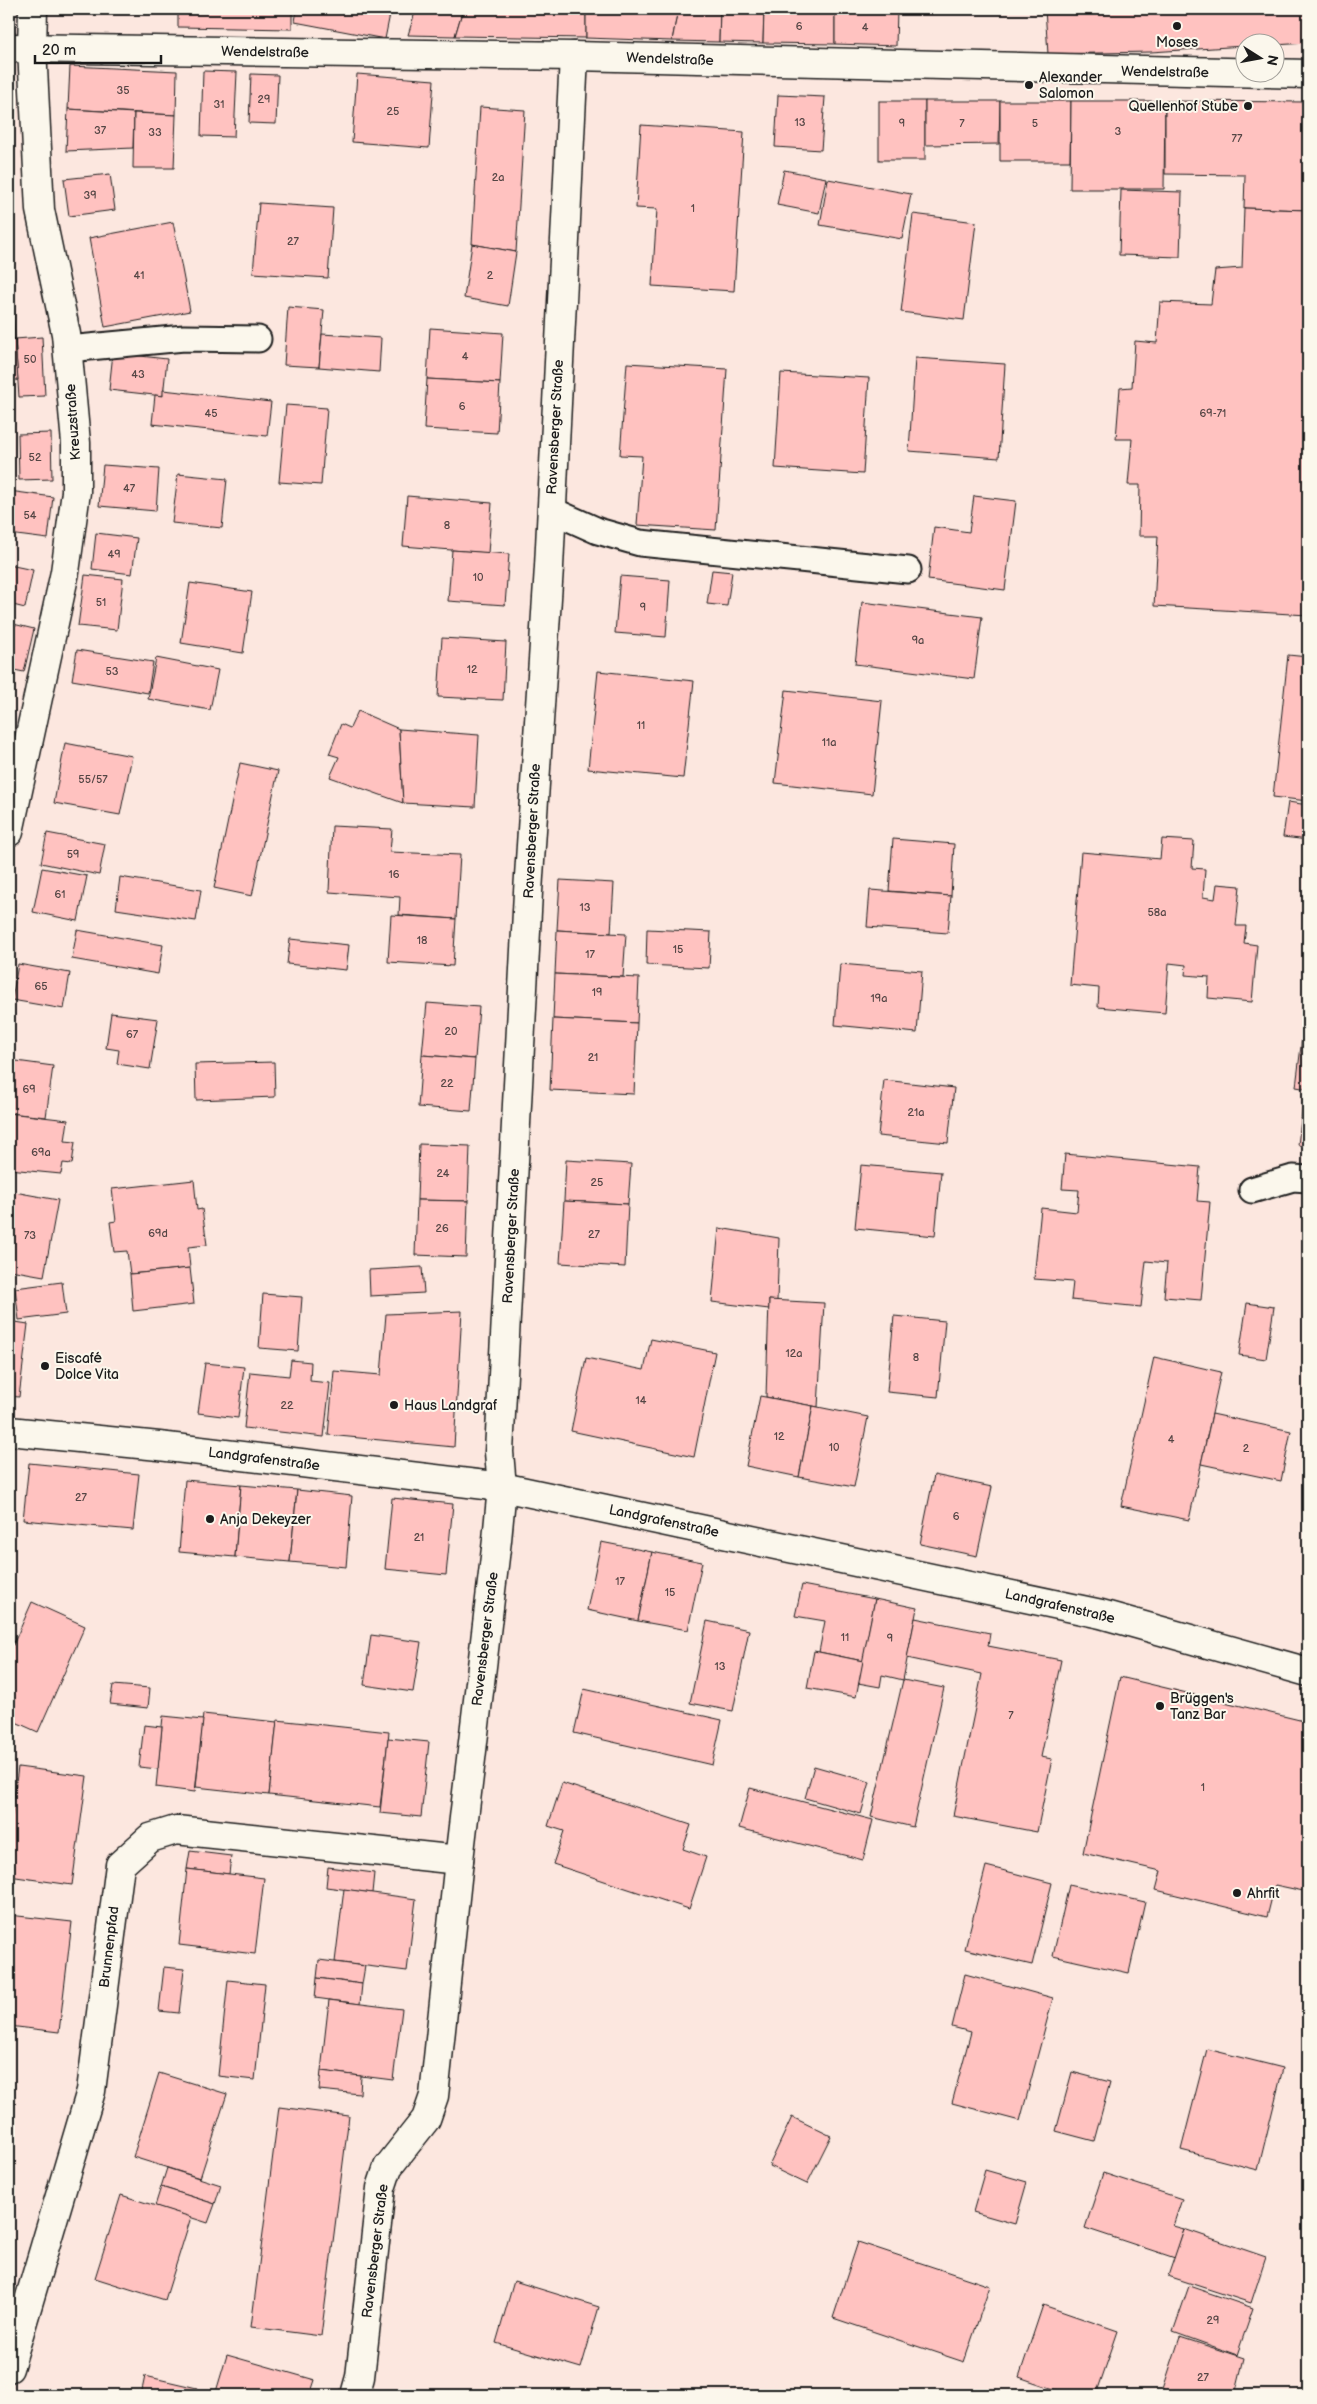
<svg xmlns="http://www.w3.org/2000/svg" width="1317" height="2404" viewBox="0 0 1317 2404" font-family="'Balsamiq Sans',sans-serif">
<rect width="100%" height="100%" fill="#fce7df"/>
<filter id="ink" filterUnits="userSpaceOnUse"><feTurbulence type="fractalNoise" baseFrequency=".02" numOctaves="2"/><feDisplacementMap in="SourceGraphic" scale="10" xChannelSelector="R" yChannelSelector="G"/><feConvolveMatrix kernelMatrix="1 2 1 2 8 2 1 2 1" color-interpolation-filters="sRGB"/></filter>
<g filter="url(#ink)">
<g fill="#ffc2c0" stroke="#1c1c1c">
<polygon points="79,9 148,9 148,13 79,14"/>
<polygon points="178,9 292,9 292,29 178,27"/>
<polygon points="297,9 391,9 385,39 295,22"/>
<polygon points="416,9 463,9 455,36 408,35"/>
<polygon points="463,9 586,9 586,38 455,36"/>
<polygon points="586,9 678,9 672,41 586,38"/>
<polygon points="678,9 720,9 719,42 672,41"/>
<polygon points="720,9 764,9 763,43 719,42"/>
<polygon points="764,9 835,9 835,44 763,43"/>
<polygon points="835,9 897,9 896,46 835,44"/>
<polygon points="1045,9 1308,9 1308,43 1274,45 1274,42 1244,42 1244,46 1151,52 1048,54"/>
<polygon points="70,66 177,71 176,115 68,109"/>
<polygon points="203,71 237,72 234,137 201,136"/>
<polygon points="251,74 278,75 276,124 249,123"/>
<polygon points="357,74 434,80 429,148 352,142"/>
<polygon points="778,95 825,97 821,150 775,147"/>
<rect x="879" y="101" width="46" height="59"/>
<polygon points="925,101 1000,101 999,144 925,145"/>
<polygon points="1000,101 1071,101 1070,161 1000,161"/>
<polygon points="1071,101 1165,101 1164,189 1070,189"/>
<polygon points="1165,101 1308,102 1308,210 1244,208 1245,175 1165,174"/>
<polygon points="480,107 525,110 516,252 472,244"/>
<polygon points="68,109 134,113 133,148 66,151"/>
<polygon points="134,113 176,115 174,168 133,168"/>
<polygon points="641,125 744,132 734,291 652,286 657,209 636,208"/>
<polygon points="784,170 826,178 819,213 777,205"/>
<polygon points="110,174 115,210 69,216 64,179"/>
<polygon points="828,179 911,194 902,239 820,225"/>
<polygon points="1121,190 1182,192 1180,257 1119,255"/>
<polygon points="259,203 333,208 328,278 253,273"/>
<polygon points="1244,208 1308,210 1308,615 1154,606 1158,536 1139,536 1140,485 1128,485 1132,439 1116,439 1120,388 1132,387 1135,341 1157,343 1160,302 1211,304 1215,270 1242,268"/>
<polygon points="913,214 976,222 964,320 901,312"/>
<polygon points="173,222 190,311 105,327 89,238"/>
<polygon points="472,244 516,252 508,306 464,298"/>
<polygon points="11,256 13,298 9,298 9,257"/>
<polygon points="9,298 13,298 15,339 9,339"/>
<polygon points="288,307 324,310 319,367 284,365"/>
<polygon points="430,328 503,333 500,383 427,379"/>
<polygon points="322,334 381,338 379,372 319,367"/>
<polygon points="42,337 45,396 19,397 15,339"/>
<polygon points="9,339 15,339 18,380 9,380"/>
<polygon points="113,353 167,359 163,396 109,390"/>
<polygon points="915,358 1005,364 999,458 909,451"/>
<polygon points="627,363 727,369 716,530 637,525 642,456 620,455"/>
<polygon points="781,373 869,378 863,474 775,468"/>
<polygon points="427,379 500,383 497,433 424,429"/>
<polygon points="163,390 271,402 267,436 152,424 155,395 163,396"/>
<polygon points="286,405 327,408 321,485 279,482"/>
<polygon points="51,433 52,479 19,480 18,434"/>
<polygon points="103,465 159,469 156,511 99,506"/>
<polygon points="178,474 227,479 222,528 172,523"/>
<polygon points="9,491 53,497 48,539 9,534"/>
<polygon points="407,496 492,503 488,553 403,546"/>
<polygon points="974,496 1016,501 1005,590 928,580 934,527 969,532"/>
<polygon points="96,533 137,538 132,574 92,569"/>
<polygon points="452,550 509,554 505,605 448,601"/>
<polygon points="9,565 33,570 25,608 9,604"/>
<polygon points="712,570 732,572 727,606 707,604"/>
<polygon points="85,575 123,579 117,630 78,626"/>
<polygon points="620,576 670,580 666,637 615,633"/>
<polygon points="190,583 252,592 243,653 181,643"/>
<polygon points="862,602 982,617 974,679 855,664"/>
<polygon points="9,623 34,629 24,672 9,669"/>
<polygon points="442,638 506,642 503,700 438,697"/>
<polygon points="77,650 153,662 148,693 72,680"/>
<polygon points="1288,655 1308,657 1308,801 1273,797"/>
<polygon points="156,658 218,670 210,710 148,699"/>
<polygon points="598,671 694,681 683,778 588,769"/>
<polygon points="786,690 882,701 872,794 775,783"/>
<polygon points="358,711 399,729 403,803 330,777 339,757 329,754 341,724 350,728"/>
<polygon points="399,729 479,735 475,807 403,803"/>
<polygon points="65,743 132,756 120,815 54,803"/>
<polygon points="240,763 278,771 252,896 214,888"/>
<polygon points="1288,802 1308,805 1308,840 1283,837"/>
<polygon points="332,826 392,829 390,852 460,855 456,919 399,915 400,897 329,892"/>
<polygon points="47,833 105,844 99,875 41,863"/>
<polygon points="893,839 954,844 951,896 889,891"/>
<polygon points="1162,839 1194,841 1192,868 1205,869 1203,897 1215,899 1217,884 1240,886 1236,926 1246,926 1244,943 1257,945 1252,1002 1208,998 1209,977 1185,975 1186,965 1169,963 1165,1013 1098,1007 1099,988 1070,985 1081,852 1160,859"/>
<polygon points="42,868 87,876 78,921 33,912"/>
<polygon points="120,877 201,890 196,921 116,909"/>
<polygon points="560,880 614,883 611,933 557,930"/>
<polygon points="870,890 951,896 948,933 867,927"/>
<polygon points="391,915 456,919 453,966 388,962"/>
<polygon points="647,929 711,932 709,968 646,965"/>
<polygon points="77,930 163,945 158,974 72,959"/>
<polygon points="557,930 626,934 623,977 555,974"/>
<polygon points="290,939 349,945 346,970 287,964"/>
<polygon points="18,964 70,973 64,1009 12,1000"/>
<polygon points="840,964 922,971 917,1033 835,1025"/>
<polygon points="555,974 639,978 637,1023 553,1019"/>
<polygon points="427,1003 479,1007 475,1059 422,1055"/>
<polygon points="111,1013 158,1019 150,1069 117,1064 119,1050 106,1048"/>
<polygon points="553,1019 637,1023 634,1094 550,1090"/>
<polygon points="1302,1038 1308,1039 1308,1089 1296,1087"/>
<polygon points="422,1055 475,1059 471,1111 418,1107"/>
<polygon points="9,1060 53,1066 46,1117 9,1113"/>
<polygon points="274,1062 275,1097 196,1100 195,1064"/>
<polygon points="884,1080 954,1088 948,1143 878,1136"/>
<polygon points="1303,1103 1308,1104 1308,1147 1298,1145"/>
<polygon points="9,1113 68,1120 65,1141 75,1142 72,1164 63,1163 61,1174 9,1169"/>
<polygon points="419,1144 470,1146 468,1201 417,1200"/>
<polygon points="1065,1154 1200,1167 1197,1201 1210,1202 1201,1300 1164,1297 1167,1263 1146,1261 1141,1307 1071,1300 1073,1282 1034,1279 1041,1208 1077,1212 1079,1190 1062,1189"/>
<polygon points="566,1160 631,1164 628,1204 564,1201"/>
<polygon points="861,1165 941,1172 935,1236 855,1228"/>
<polygon points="194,1180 197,1210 202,1209 207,1245 188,1247 190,1268 130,1274 127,1251 114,1252 110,1222 116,1221 112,1189"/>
<polygon points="9,1191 58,1200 44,1276 10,1270 9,1278"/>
<polygon points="417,1200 468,1201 466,1257 415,1255"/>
<polygon points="564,1201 628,1204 625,1267 560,1263"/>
<polygon points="719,1228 779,1238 777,1301 769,1300 769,1309 712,1302"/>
<polygon points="422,1267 424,1293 370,1296 369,1270"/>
<polygon points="190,1268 194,1304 133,1311 130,1274"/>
<polygon points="62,1282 66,1314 19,1320 15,1288"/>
<polygon points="263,1294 302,1297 298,1351 259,1348"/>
<polygon points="769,1300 824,1303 818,1407 766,1397"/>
<polygon points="1247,1303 1274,1307 1266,1359 1239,1355"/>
<polygon points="462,1311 454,1447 328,1435 334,1371 381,1375 386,1314"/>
<polygon points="894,1316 945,1321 938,1397 887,1392"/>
<polygon points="9,1321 28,1324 19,1397 9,1396"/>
<polygon points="651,1339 715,1352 694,1457 571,1431 586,1358 644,1370"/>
<polygon points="1154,1357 1221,1372 1189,1520 1121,1506"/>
<polygon points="291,1360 311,1362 310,1381 330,1383 324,1437 244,1428 250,1372 289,1376"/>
<polygon points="205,1363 244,1367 238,1418 198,1413"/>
<polygon points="760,1396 813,1406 799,1477 746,1466"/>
<polygon points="813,1406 868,1417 854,1487 799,1477"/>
<polygon points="1212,1414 1291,1431 1281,1481 1201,1464"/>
<polygon points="29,1463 139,1474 133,1530 23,1520"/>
<polygon points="934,1475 992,1487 977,1556 920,1544"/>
<polygon points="185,1480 241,1485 235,1557 179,1552"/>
<polygon points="241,1485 297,1490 290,1562 235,1557"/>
<polygon points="297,1490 352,1496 346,1567 290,1562"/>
<polygon points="392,1498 453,1504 446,1575 385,1569"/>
<polygon points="601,1542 652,1552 638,1621 587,1610"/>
<polygon points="652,1552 702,1562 688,1630 638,1621"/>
<polygon points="802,1585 875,1599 863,1661 819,1652 825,1621 795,1616"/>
<polygon points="875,1599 917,1608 903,1680 882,1675 880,1687 858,1683"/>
<polygon points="32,1602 85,1626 38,1732 9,1719 9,1654"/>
<polygon points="915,1618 990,1633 988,1646 1061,1660 1041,1757 1052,1759 1037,1832 953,1816 982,1674 907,1658"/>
<polygon points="707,1621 749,1630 733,1711 690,1703"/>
<polygon points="371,1635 421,1642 413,1692 364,1685"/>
<polygon points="814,1651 863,1661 856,1697 807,1688"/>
<polygon points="1120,1677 1308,1722 1308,1892 1275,1885 1267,1917 1156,1890 1161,1871 1083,1853"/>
<polygon points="903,1680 944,1688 913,1827 871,1817"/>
<polygon points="113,1685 150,1688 148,1708 110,1704"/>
<polygon points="584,1689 722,1720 712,1765 574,1733"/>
<polygon points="203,1714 277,1722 269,1795 196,1787"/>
<polygon points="163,1716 203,1720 195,1792 156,1787"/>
<polygon points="277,1720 389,1732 380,1807 269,1795"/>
<polygon points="144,1725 162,1727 158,1769 139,1767"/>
<polygon points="388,1738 429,1742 421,1817 380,1813"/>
<polygon points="814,1766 870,1782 861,1814 805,1798"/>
<polygon points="18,1767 87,1776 72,1885 9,1876 9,1836"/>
<polygon points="562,1783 691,1825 683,1849 706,1857 689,1909 553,1864 564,1831 548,1826"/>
<polygon points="750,1788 873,1820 863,1860 739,1828"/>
<polygon points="190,1851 231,1856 229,1874 187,1869"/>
<polygon points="986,1866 1052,1883 1032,1965 965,1949"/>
<polygon points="328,1867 374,1873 372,1893 326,1887"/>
<polygon points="187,1869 264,1878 255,1954 179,1945"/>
<polygon points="1069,1885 1145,1902 1129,1973 1053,1956"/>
<polygon points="344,1889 416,1899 407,1971 335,1962"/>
<polygon points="9,1915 72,1922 59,2032 9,2026"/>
<polygon points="319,1960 365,1966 362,1984 317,1978"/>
<polygon points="164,1967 184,1969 179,2013 159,2011"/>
<polygon points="965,1974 1053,1998 1020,2121 952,2103 971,2032 952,2027"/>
<polygon points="317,1978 362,1984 360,2004 315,1998"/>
<polygon points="228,1980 265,1984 255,2080 218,2076"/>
<polygon points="329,2000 402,2009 393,2080 321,2071"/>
<polygon points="1207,2049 1283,2068 1258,2170 1181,2150"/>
<polygon points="321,2071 361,2076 360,2094 319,2090"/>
<polygon points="1072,2072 1110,2082 1094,2141 1056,2131"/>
<polygon points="159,2073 227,2094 200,2178 133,2157"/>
<polygon points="279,2107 349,2116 321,2336 251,2327"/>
<polygon points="792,2117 831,2136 807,2184 769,2166"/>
<polygon points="167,2168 221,2185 215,2204 161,2187"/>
<polygon points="985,2170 1027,2182 1015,2224 973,2212"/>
<polygon points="1103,2173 1182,2199 1173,2226 1184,2229 1175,2258 1085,2228"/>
<polygon points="161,2187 215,2204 208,2223 155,2206"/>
<polygon points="121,2195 191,2217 165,2300 95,2278"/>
<polygon points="1184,2229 1266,2257 1251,2303 1168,2276"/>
<polygon points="858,2242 990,2286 964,2362 833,2318"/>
<polygon points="514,2281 599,2307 581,2368 496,2343"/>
<polygon points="1189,2286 1253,2308 1237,2355 1173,2332"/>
<polygon points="1043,2305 1118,2331 1096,2395 1071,2395 1019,2377"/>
<polygon points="1180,2337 1244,2358 1235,2395 1161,2395"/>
<polygon points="227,2355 315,2380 310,2395 215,2395"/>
<polygon points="145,2376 197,2388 195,2395 141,2395"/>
</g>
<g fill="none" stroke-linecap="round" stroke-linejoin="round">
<g stroke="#1c1c1c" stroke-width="29">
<g id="lane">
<polyline points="68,349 184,338 258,339"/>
<polyline points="551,510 598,531 640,543 908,570"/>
<polyline points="1252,1190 1293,1178 1308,1179"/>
</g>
</g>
<g stroke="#1c1c1c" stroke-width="31">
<g id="street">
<polyline points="9,48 574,56 1308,74"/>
<polyline points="9,832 65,572 76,492 76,443 66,334 40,210 32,48 33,9"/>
<polyline points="9,2368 91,2091 120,1865 150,1838 176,1830 459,1860"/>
<polyline points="355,2395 360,2377 381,2188 388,2167 426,2119 434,2096 459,1860 497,1540 502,1487 499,1452 528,892 549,567 574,56"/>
</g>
</g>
<g stroke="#1c1c1c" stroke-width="31">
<polyline id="secondary" points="9,1431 159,1446 502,1487 1101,1614 1308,1672"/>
</g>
<use href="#lane" stroke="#fbf7ec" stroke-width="25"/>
<use href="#street" stroke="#fbf7ec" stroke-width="28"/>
<use href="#secondary" stroke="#fbf7ec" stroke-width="28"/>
</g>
</g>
<g fill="#1c1c1c" stroke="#fbf7ec" stroke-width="2">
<circle cx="1177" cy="26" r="5"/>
<circle cx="1029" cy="85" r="5"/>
<circle cx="1248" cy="106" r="5"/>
<circle cx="45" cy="1366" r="5"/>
<circle cx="394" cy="1405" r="5"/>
<circle cx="210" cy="1519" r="5"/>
<circle cx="1160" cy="1706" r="5"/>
<circle cx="1237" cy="1893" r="5"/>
</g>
<g text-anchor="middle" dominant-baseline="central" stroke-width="4" stroke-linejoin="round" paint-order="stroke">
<g font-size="11" fill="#554645">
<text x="799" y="26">6</text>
<text x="865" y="27">4</text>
<text x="123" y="90">35</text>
<text x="264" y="99">29</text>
<text x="219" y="104">31</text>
<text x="393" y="111">25</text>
<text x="800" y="122">13</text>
<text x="902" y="123">9</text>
<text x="962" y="123">7</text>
<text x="1035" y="123">5</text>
<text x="100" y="130">37</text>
<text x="1118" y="131">3</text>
<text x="155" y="132">33</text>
<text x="1237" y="138">77</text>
<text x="498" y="177">2a</text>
<text x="90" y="195">39</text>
<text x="693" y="208">1</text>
<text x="293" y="241">27</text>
<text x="139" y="275">41</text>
<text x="490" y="275">2</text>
<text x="465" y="356">4</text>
<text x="30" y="359">50</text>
<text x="138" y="374">43</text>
<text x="462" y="406">6</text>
<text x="211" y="413">45</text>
<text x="1213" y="413">69-71</text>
<text x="35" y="457">52</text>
<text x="129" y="488">47</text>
<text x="30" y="515">54</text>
<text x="447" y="525">8</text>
<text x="114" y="554">49</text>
<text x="478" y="577">10</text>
<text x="101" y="602">51</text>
<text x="643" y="607">9</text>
<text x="918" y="640">9a</text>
<text x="472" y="669">12</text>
<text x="112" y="671">53</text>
<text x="641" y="725">11</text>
<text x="829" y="742">11a</text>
<text x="93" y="779">55/57</text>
<text x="73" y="854">59</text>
<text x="394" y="874">16</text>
<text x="60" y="894">61</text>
<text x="585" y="907">13</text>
<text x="1157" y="912">58a</text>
<text x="422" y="940">18</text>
<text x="678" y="949">15</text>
<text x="590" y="954">17</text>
<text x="41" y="986">65</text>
<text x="597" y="992">19</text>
<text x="879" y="998">19a</text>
<text x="451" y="1031">20</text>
<text x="132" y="1034">67</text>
<text x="593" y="1057">21</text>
<text x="447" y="1083">22</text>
<text x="29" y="1089">69</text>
<text x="916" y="1112">21a</text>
<text x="41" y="1152">69a</text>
<text x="443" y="1173">24</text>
<text x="597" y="1182">25</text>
<text x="442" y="1228">26</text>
<text x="158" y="1233">69d</text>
<text x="594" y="1234">27</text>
<text x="30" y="1235">73</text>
<text x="794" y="1353">12a</text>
<text x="916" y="1357">8</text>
<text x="641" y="1400">14</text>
<text x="287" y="1405">22</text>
<text x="779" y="1436">12</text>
<text x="1171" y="1439">4</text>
<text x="834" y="1447">10</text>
<text x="1246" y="1448">2</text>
<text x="81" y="1497">27</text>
<text x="956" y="1516">6</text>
<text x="419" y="1537">21</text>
<text x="620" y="1581">17</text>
<text x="670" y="1592">15</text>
<text x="845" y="1637">11</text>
<text x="890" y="1638">9</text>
<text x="720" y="1666">13</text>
<text x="1011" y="1715">7</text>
<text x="1203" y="1787">1</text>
<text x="1213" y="2320">29</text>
<text x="1203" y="2377">27</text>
</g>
<g font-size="14" fill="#1c1c1c" stroke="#fbf7ec" text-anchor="start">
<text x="1177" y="42" text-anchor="middle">Moses</text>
<text x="1039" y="77">Alexander<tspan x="1039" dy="16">Salomon</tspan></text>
<text x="1238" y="106" text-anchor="end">Quellenhof Stube</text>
<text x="55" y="1358">Eiscafé<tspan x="55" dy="16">Dolce Vita</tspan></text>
<text x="404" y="1405">Haus Landgraf</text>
<text x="220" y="1519">Anja Dekeyzer</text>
<text x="1170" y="1698">Brüggen's<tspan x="1170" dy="16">Tanz Bar</tspan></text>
<text x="1247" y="1893">Ahrfit</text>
</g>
<g font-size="14" fill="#1c1c1c" stroke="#fbf7ec">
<text transform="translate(265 52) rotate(1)">Wendelstraße</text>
<text transform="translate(670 59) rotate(2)">Wendelstraße</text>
<text transform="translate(1165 72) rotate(1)">Wendelstraße</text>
<text transform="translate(73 422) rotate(-94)">Kreuzstraße</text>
<text transform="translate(555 427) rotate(-87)">Ravensberger Straße</text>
<text transform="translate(532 831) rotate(-87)">Ravensberger Straße</text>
<text transform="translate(511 1236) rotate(-87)">Ravensberger Straße</text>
<text transform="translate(264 1459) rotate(7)">Landgrafenstraße</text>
<text transform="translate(664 1521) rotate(12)">Landgrafenstraße</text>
<text transform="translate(1060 1606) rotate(13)">Landgrafenstraße</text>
<text transform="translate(485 1639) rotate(-83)">Ravensberger Straße</text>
<text transform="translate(109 1947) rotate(-83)">Brunnenpfad</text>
<text transform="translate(375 2251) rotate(-83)">Ravensberger Straße</text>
</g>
</g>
<rect width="1317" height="2404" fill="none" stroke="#fbf7ec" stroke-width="30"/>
<rect x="15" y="15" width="1287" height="2374" fill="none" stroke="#1c1c1c" stroke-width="2" filter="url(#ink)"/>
<g transform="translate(1260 58) rotate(101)"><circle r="24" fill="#fbf7ec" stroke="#a29f99"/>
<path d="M0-4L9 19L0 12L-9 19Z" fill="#1c1c1c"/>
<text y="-8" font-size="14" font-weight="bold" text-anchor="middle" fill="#1c1c1c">N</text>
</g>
<path d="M35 55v8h126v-8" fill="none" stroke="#1c1c1c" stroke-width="2.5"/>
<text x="42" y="55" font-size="15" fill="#1c1c1c" stroke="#fbf7ec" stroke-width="4" paint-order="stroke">20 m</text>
</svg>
